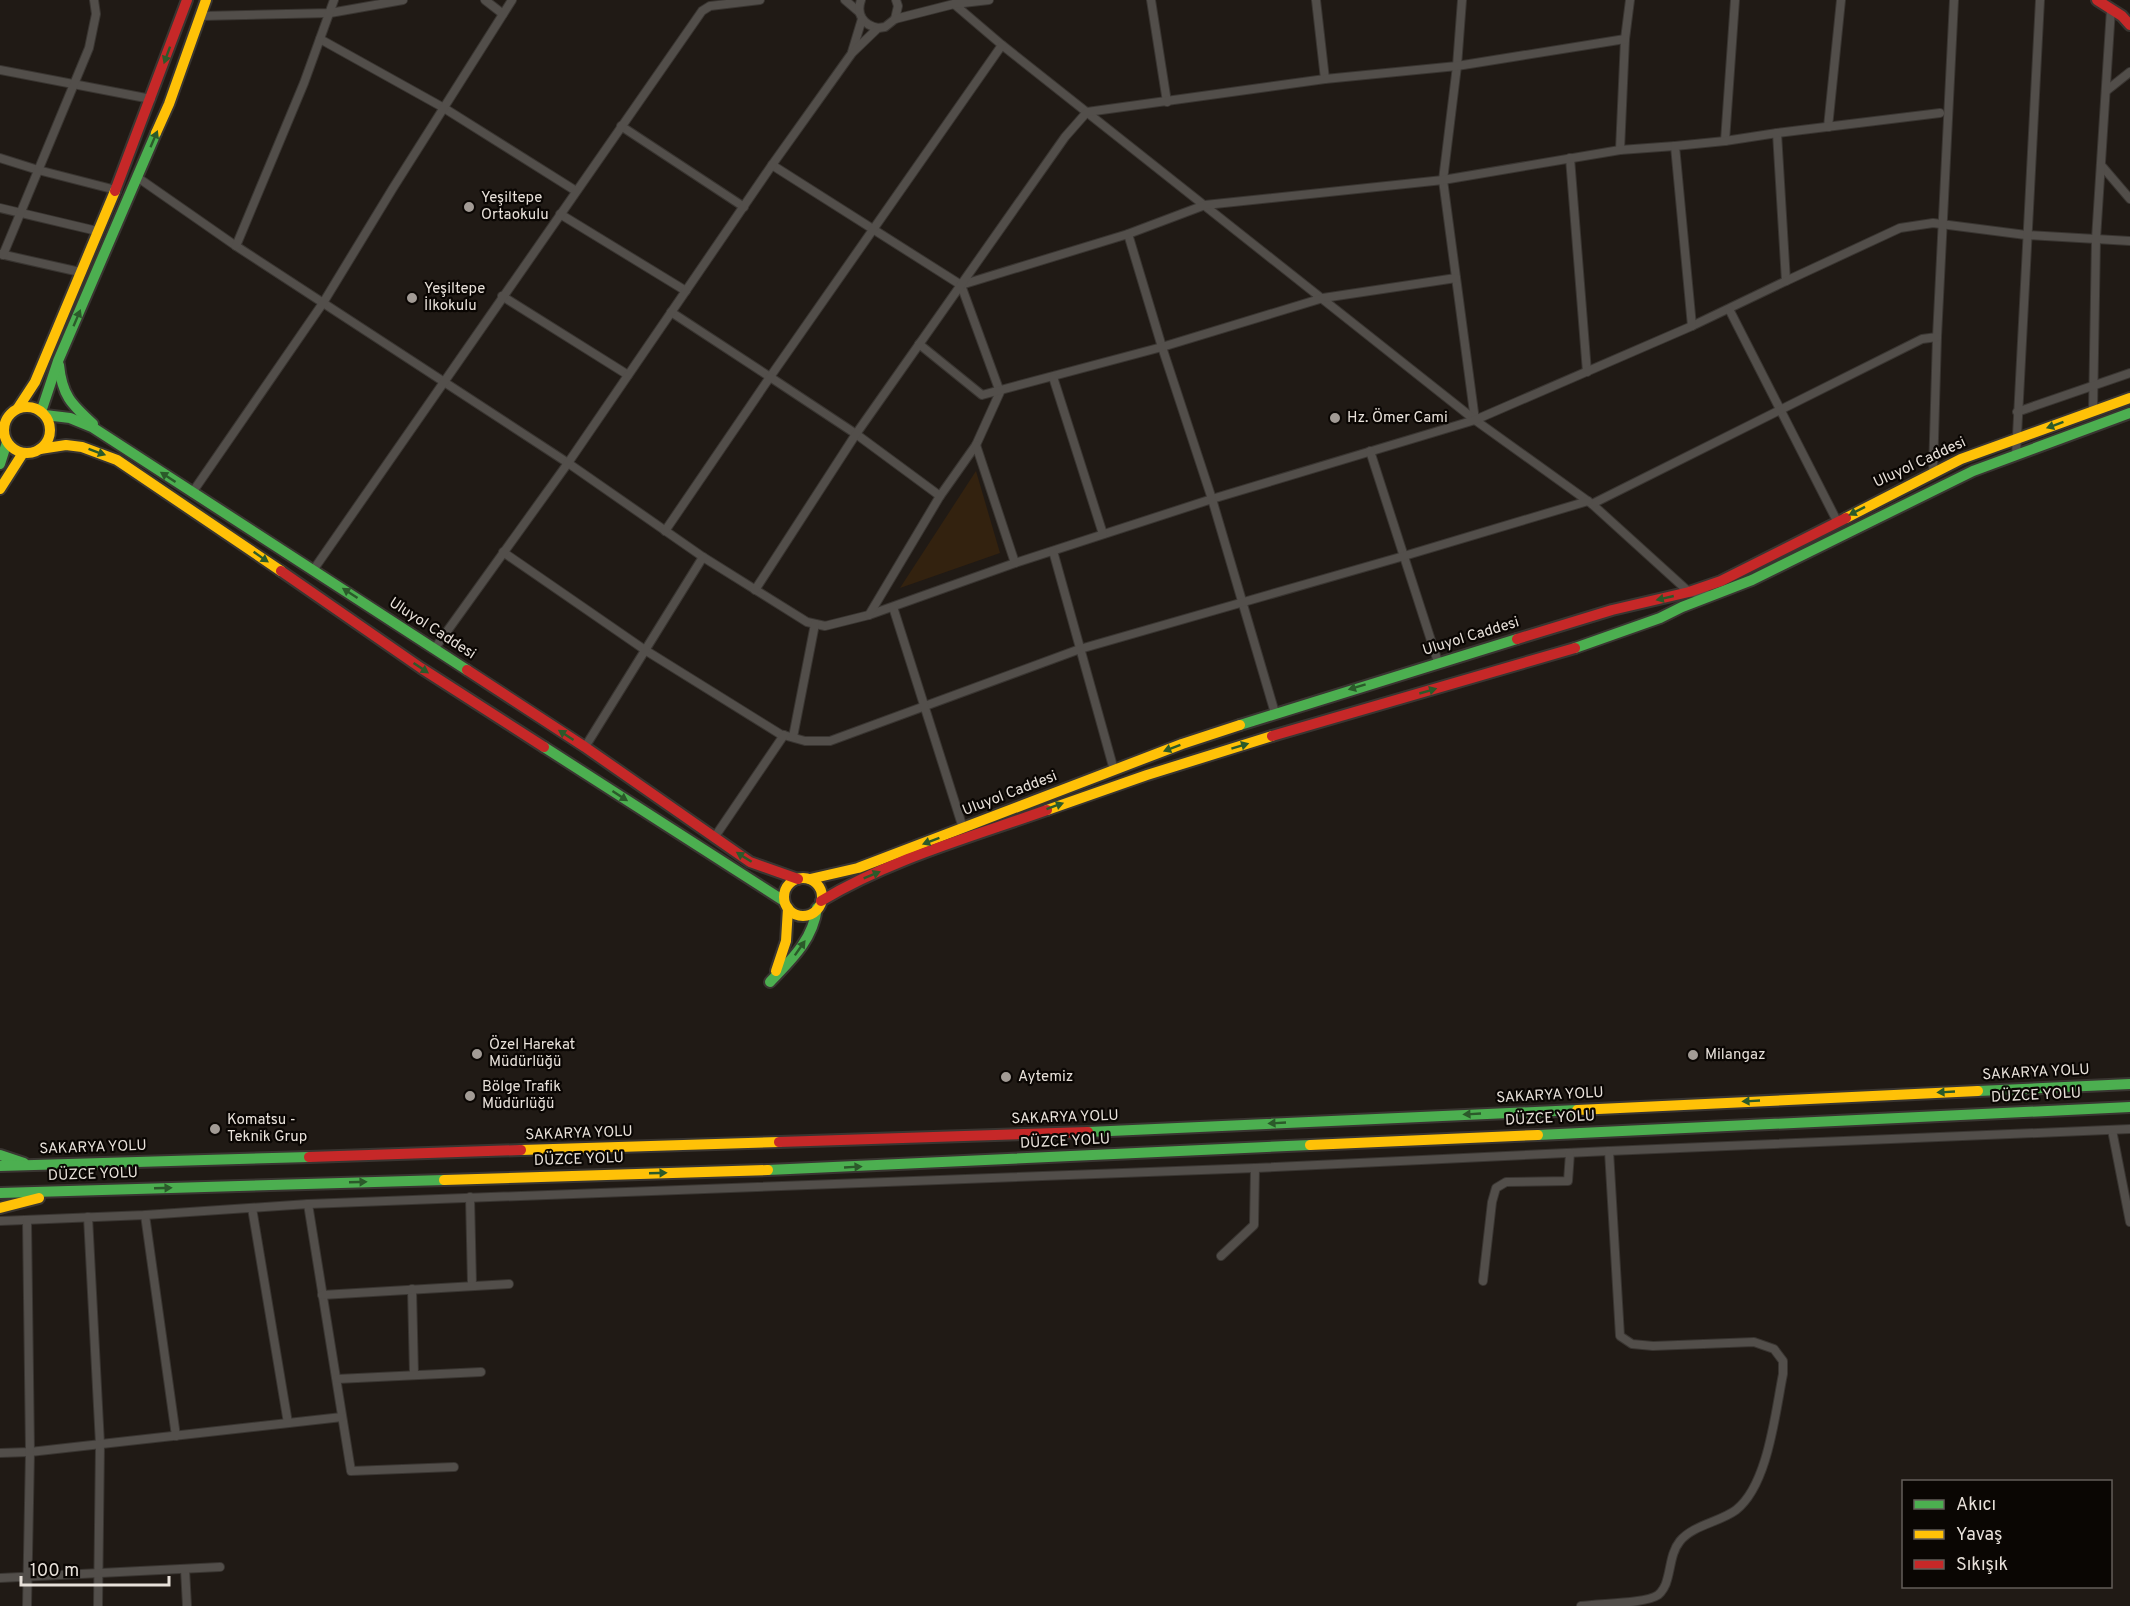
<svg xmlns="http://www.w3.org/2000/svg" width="2130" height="1606" viewBox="0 0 2130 1606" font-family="Overpass,sans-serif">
<rect width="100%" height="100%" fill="#201a15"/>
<polygon fill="#33220f" points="976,471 1000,553 900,588"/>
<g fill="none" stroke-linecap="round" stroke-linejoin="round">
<g stroke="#393531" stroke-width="10">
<g id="street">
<polyline points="485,0 503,14"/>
<polyline points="845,0 859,12"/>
<path d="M861,0C856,14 863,25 878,28"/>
<polyline points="1151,0 1167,102"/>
<polyline points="1316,0 1325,79"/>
<polyline points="1462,0 1457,66 1443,180 1475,420"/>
<polyline points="954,4 1002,45 1475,420 1592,504 1689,592 1711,595"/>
<polyline points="201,16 330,13 403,0"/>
<polyline points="895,19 898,6 896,0"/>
<polyline points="320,39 444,108 576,191"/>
<polyline points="852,52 862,19"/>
<polyline points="0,70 151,99"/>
<polyline points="2106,91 2130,72"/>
<polyline points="621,126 744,207"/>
<polyline points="1828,127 1841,0"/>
<polyline points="1725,141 1735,0"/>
<polyline points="1620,150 1625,39 1630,0"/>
<polyline points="0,158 38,170 116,190"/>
<polyline points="1570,158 1587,372"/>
<polyline points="772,165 961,285 1000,392 976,445 940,496"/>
<polyline points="2101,165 2130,199"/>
<polyline points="137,177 236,246 568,463 703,557 807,622 825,626 869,615 1015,563 1212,499 1475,420 1692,326 1786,281 1777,133"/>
<polyline points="0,208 97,231"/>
<polyline points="560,214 686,291"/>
<polyline points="1128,234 1162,347 1212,499 1275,713"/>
<polyline points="236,246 304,83 334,0"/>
<polyline points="0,254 80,272"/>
<polyline points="3,255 89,48 96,14 94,0"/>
<polyline points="1786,281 1900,228 1933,223 2026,235 2130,241"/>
<polyline points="961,285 1128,234 1205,205 1443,180 1620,150 1675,146"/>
<polyline points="502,296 628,375"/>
<polyline points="1729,309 1837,521"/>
<polyline points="671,312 770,377 1002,45"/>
<polyline points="1692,326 1675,146 1725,141 1777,133 1940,113"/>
<polyline points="919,344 982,395 1162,347 1323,298 1456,278"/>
<polyline points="1053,377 1103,534"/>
<polyline points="2093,411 2096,239 2111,9"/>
<polyline points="2017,412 2130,373"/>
<polyline points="976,445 1015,563"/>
<polyline points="1370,451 1438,662"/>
<polyline points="2016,455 2040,0"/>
<polyline points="1933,472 1937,337 1954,0"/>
<polyline points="192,493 323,303 393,188 512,0"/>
<polyline points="1592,504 1922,339 1937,337"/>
<polyline points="665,531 770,377 856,434 940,496 869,615"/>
<polyline points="1053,551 1114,770"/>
<polyline points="503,552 645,650 780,734 805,741 830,741 1080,649 1404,556 1588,501"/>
<polyline points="314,569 702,11 710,6 760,0"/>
<polyline points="755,590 856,434 1065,137 1087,112 1325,79 1457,66 1625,39"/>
<polyline points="893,607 963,828"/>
<polyline points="435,648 568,463 772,165 852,53 878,28 885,27 895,19 954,4 989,0"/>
<polyline points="793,737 815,624"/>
<polyline points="585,747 703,557"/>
<polyline points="714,838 784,735"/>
<polyline points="2112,1130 2130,1222"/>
<polyline points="470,1197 472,1285"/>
<polyline points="308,1204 351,1471 454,1467"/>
<polyline points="252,1208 288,1423"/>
<polyline points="145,1215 176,1436"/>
<polyline points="88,1217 100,1444 98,1606"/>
<polyline points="0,1221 145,1215 308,1204 1255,1168 1609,1151 2130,1129"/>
<polyline points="1221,1256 1254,1225 1255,1168"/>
<polyline points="1483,1281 1492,1202 1496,1188 1506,1182 1568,1181 1570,1153"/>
<polyline points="412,1289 414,1375"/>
<polyline points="322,1295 509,1284"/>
<polyline points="337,1379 481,1372"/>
<polyline points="0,1453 30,1452 342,1417"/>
<polyline points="185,1569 187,1606"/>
<polyline points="0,1578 220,1567"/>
<polyline points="27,1606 30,1452 27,1221"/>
<path d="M1581,1606C1599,1603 1645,1604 1658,1595C1662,1592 1666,1585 1667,1580C1671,1567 1671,1552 1680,1541C1693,1525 1720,1522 1736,1510C1768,1485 1775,1414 1783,1374V1361L1774,1349L1754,1342L1653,1346L1632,1344L1620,1336L1609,1151"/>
</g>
</g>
<g stroke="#393531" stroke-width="14">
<g id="fast">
<path d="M59,365C62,395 71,404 93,424"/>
<polyline points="41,412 58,361 156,133"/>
<polyline points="45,415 70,418 92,427 467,670"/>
<polyline points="0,464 7,442"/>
<polyline points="1575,648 1660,618 1682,607 1752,580 1973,471 2130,413"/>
<polyline points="1240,725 1517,639"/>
<polyline points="544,747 784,901"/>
<path d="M770,982C791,960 813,940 817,908"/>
<polyline points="1978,1091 2130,1084"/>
<polyline points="1088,1132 1577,1110"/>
<polyline points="1538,1135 2130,1107"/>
<polyline points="0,1155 24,1163"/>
<polyline points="0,1166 309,1157"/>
<polyline points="768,1170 1310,1145"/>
<polyline points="0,1193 444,1180"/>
</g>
</g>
<g stroke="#393531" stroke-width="14">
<g id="slow">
<polyline points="156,133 169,104 206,0"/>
<circle cx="27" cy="430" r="23"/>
<polyline points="18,408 35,382 115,191"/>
<polyline points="40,449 66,445 82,447 117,460 281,571"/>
<polyline points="0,489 23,453"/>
<polyline points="1846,518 1961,459 2130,398"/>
<polyline points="1047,810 1147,775 1272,736"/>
<circle cx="803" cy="897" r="19"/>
<polyline points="810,879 858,868 1182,744 1240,725"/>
<polyline points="776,971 786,941 788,908"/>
<polyline points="1577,1110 1978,1091"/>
<polyline points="1310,1145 1538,1135"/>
<polyline points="521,1150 779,1142"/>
<polyline points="444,1180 768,1170"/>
<polyline points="0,1208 39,1198"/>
</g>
</g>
<g stroke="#393531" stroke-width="14">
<g id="jam">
<polyline points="2097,0 2122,16 2130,25"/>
<polyline points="115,191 187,0"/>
<polyline points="281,571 421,668 544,747"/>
<polyline points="1517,639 1612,610 1689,592 1721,581 1846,518"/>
<polyline points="467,670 585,747 750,862 798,879"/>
<polyline points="1272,736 1575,648"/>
<path d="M821,901C891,859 971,837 1047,810"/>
<polyline points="779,1142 1088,1132"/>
<polyline points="309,1157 521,1150"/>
</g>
</g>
<use href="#street" stroke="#524e4a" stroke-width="8"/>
<use href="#fast" stroke="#4caf50" stroke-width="10"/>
<use href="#slow" stroke="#ffc107" stroke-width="10"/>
<use href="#jam" stroke="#c62828" stroke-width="10"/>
</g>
<defs><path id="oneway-solid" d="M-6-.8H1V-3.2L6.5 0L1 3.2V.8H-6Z" transform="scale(1.5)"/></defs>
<g fill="#2b5a2a">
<use href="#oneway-solid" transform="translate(167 55) rotate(110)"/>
<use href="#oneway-solid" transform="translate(154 139) rotate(-67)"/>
<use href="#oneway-solid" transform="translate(77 318) rotate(-67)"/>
<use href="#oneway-solid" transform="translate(2055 425) rotate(160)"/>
<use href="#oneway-solid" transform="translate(97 452) rotate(20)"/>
<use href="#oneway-solid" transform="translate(168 477) rotate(-147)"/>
<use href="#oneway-solid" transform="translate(1857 511) rotate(153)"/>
<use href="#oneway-solid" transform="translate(261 557) rotate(35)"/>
<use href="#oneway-solid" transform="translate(350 593) rotate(-147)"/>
<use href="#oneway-solid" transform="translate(1665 598) rotate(167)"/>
<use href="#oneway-solid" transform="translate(421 668) rotate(34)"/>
<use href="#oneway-solid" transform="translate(1357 687) rotate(163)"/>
<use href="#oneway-solid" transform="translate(1428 691) rotate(-16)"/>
<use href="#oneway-solid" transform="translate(566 735) rotate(-147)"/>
<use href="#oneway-solid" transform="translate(1240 746) rotate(-17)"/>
<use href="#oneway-solid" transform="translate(1172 748) rotate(159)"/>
<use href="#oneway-solid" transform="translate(620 796) rotate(33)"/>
<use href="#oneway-solid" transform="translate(1055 806) rotate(-20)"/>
<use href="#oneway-solid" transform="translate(931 841) rotate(159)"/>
<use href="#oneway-solid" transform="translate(744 857) rotate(-148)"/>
<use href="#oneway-solid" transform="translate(872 875) rotate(-22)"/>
<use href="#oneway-solid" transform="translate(800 948) rotate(-55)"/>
<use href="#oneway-solid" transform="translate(1946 1092) rotate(177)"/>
<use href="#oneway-solid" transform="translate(1751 1101) rotate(177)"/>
<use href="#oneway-solid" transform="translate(1472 1114) rotate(177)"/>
<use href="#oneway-solid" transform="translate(1277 1123) rotate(177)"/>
<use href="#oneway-solid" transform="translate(853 1167) rotate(-3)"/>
<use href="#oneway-solid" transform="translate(658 1173) rotate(-2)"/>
<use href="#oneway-solid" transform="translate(358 1182) rotate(-2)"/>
<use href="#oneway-solid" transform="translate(163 1188) rotate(-2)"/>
</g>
<g fill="#a29b95" stroke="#0a0603" stroke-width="2">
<circle cx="469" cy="207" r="6"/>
<circle cx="412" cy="298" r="6"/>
<circle cx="1335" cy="418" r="6"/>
<circle cx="477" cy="1054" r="6"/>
<circle cx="1693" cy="1055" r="6"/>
<circle cx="1006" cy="1077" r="6"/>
<circle cx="470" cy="1096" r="6"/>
<circle cx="215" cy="1129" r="6"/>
</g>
<g text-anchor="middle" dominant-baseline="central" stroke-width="4.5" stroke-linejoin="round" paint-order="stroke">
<g font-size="15" fill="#e8e1da" stroke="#0a0603" text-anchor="start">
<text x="481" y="198">Yeşiltepe<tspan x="481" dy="17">Ortaokulu</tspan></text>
<text x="424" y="289">Yeşiltepe<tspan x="424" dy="17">İlkokulu</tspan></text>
<text x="1347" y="418">Hz. Ömer Cami</text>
<text x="489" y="1045">Özel Harekat<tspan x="489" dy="17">Müdürlüğü</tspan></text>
<text x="1705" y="1055">Milangaz</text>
<text x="1018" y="1077">Aytemiz</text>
<text x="482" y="1087">Bölge Trafik<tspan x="482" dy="17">Müdürlüğü</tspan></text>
<text x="227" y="1120">Komatsu -<tspan x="227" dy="17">Teknik Grup</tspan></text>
</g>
<g font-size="15" fill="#e8e1da" stroke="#0a0603">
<text transform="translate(1920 463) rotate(-25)">Uluyol Caddesi</text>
<text transform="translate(432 629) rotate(33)">Uluyol Caddesi</text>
<text transform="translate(1471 637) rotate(-17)">Uluyol Caddesi</text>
<text transform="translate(1010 794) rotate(-21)">Uluyol Caddesi</text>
<text transform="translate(2036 1073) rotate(-3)">SAKARYA YOLU</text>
<text transform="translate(1550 1096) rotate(-3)">SAKARYA YOLU</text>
<text transform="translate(2036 1096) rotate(-3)">DÜZCE YOLU</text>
<text transform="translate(1065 1118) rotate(-2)">SAKARYA YOLU</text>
<text transform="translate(1550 1119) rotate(-3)">DÜZCE YOLU</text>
<text transform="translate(579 1134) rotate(-2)">SAKARYA YOLU</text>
<text transform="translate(1065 1142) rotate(-3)">DÜZCE YOLU</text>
<text transform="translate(93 1148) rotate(-2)">SAKARYA YOLU</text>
<text transform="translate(579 1160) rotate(-2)">DÜZCE YOLU</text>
<text transform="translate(93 1175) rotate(-2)">DÜZCE YOLU</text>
</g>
</g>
<rect x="1902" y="1480" width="210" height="108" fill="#0a0603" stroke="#635e59" stroke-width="1.5"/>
<rect x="1914" y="1500" width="30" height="9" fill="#4caf50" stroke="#635e59" stroke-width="1.5"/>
<text x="1956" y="1510" font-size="18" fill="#e8e1da">Akıcı</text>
<rect x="1914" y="1530" width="30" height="9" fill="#ffc107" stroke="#635e59" stroke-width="1.5"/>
<text x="1956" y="1540" font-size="18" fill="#e8e1da">Yavaş</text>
<rect x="1914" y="1560" width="30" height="9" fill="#c62828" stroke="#635e59" stroke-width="1.5"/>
<text x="1956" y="1570" font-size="18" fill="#e8e1da">Sıkışık</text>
<path d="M21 1576v9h148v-9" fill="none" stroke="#e8e1da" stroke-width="3"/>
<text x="30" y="1576" font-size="18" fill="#e8e1da" stroke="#0a0603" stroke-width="4.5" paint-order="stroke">100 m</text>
</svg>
